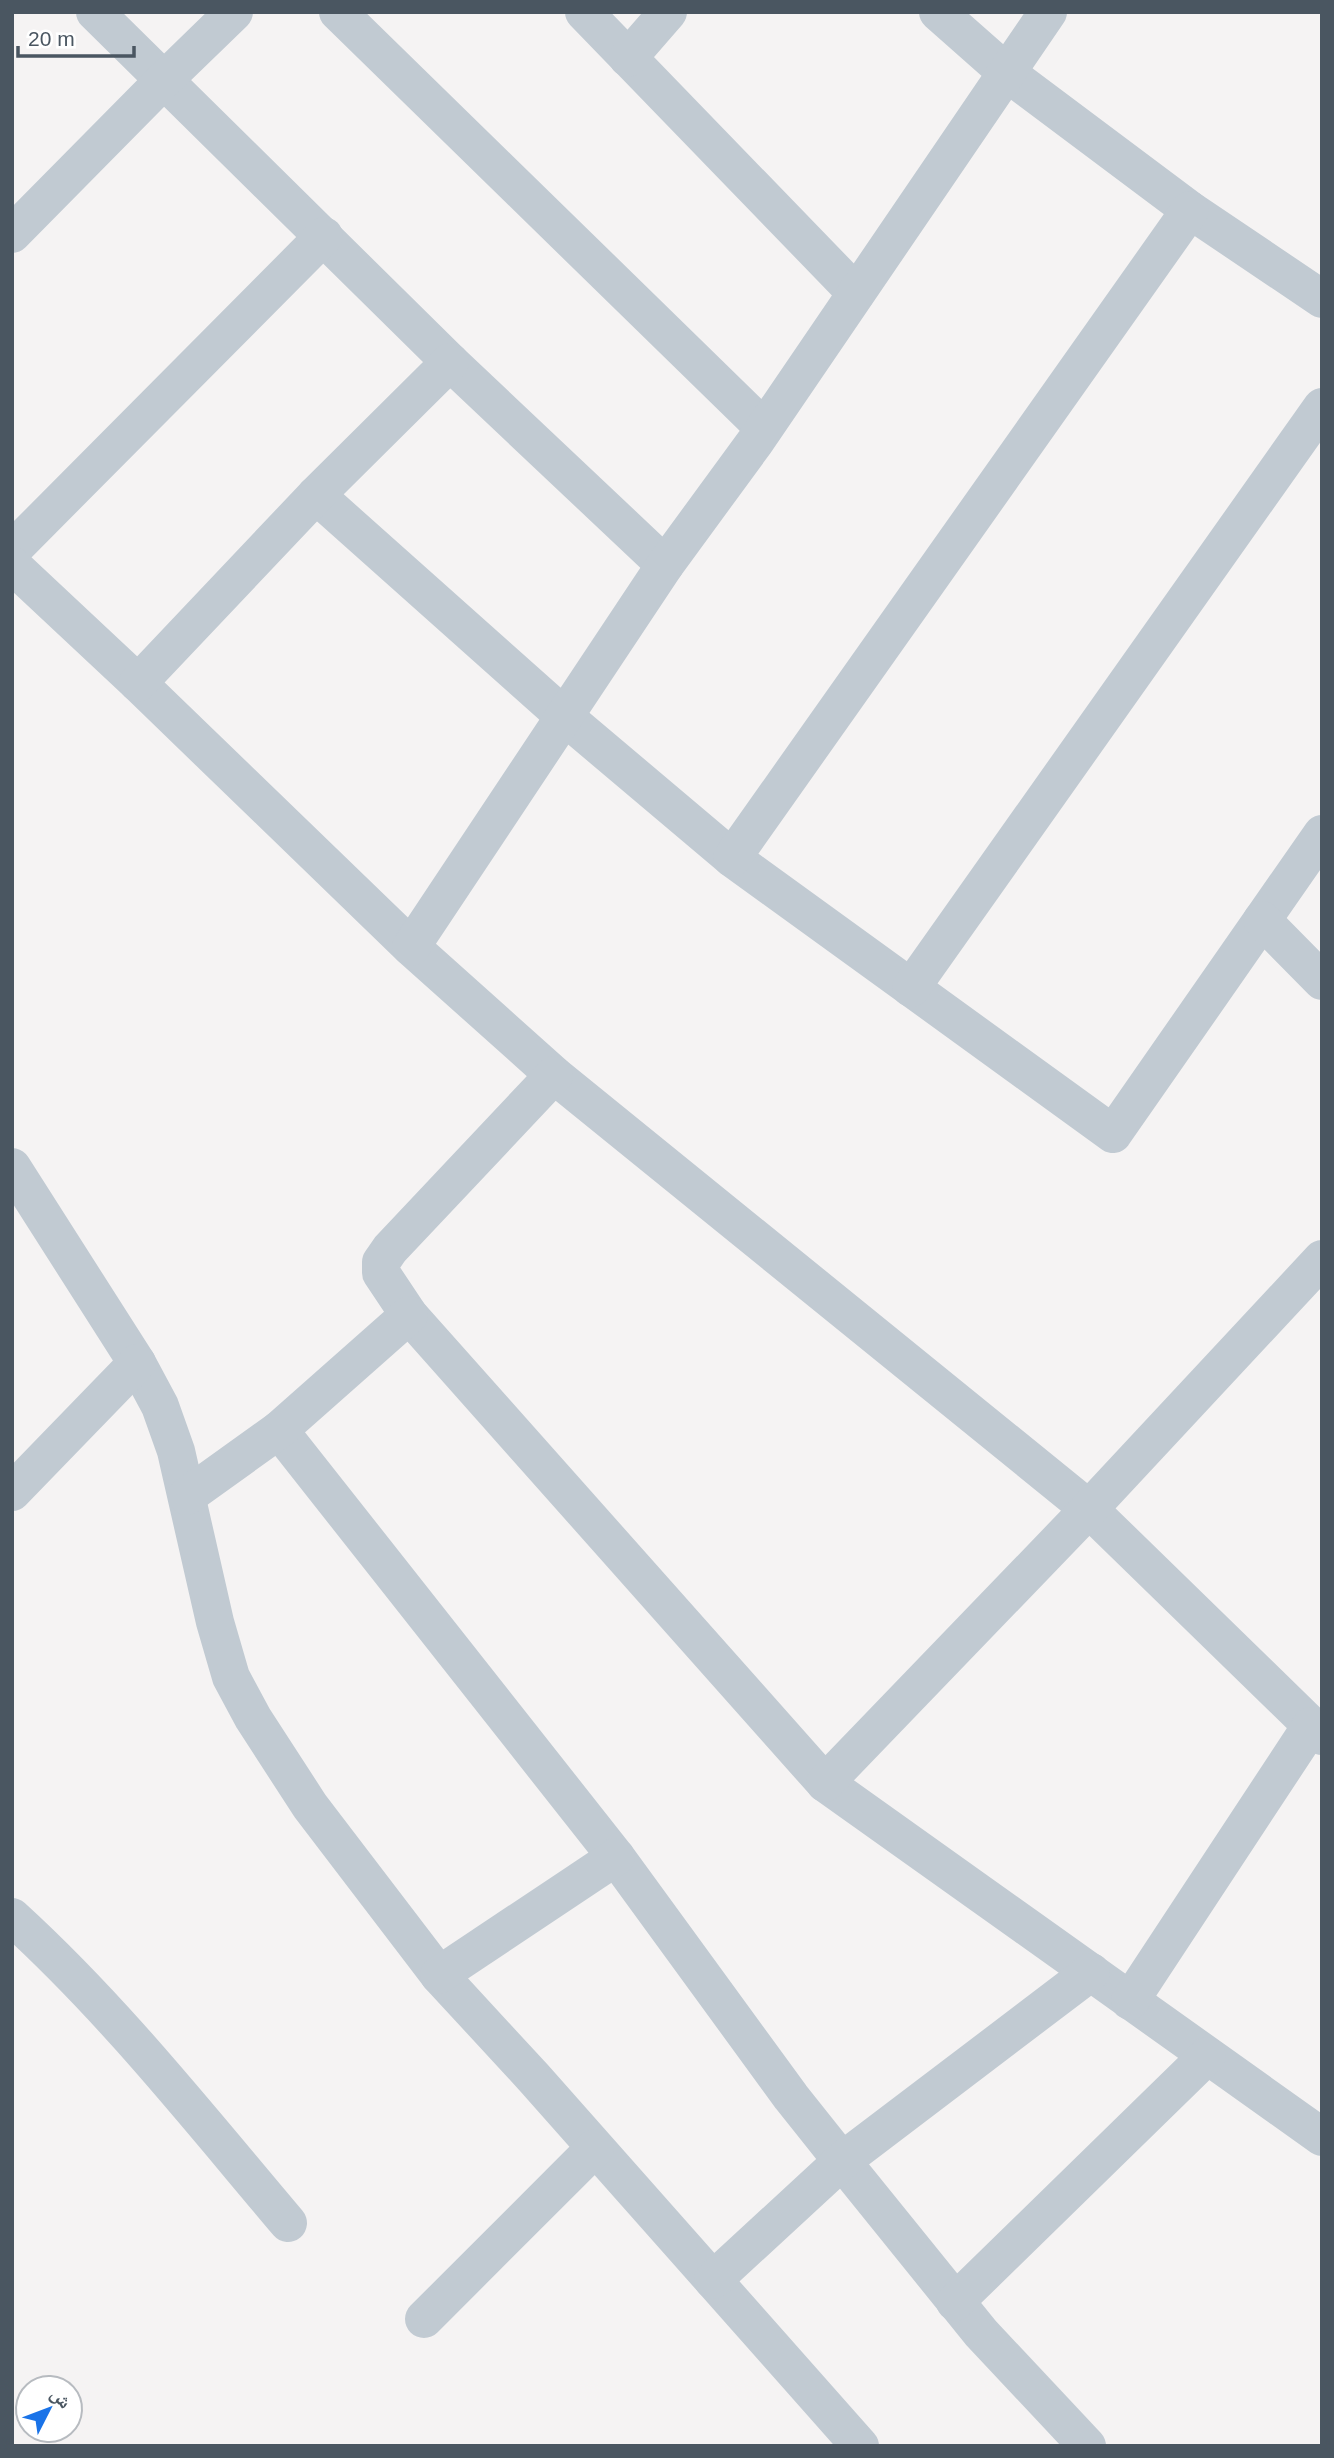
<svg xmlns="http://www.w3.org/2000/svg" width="1334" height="2458" viewBox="0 0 1334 2458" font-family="Arial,'Noto Naskh Arabic',sans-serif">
<rect width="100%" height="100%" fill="#f5f3f3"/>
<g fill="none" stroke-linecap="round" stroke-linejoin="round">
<g stroke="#c1cad2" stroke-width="38">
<polyline points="95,12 450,362 665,565"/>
<polyline points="338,12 764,428"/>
<polyline points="584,12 856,293"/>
<polyline points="938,12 1007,73 1190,210 1322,299"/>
<polyline points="628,58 668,12"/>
<polyline points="12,234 164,80 234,12"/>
<polyline points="316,495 565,717 732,858 1113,1134 1322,834"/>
<polyline points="12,550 324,236"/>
<polyline points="12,565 138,683 411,947 554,1075 1089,1509 1322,1736"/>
<polyline points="138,683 316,495 450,362"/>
<polyline points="732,858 1190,210"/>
<polyline points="1262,920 1322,981"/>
<polyline points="411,947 665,565 755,442 1048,12"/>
<polyline points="911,988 1322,407"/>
<polyline points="554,1075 390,1249 381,1262 381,1273 409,1315 825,1783 1322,2137"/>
<polyline points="12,1167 137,1363 160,1406 176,1451 215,1622 231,1677 253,1718 310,1806 439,1975 534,2078 860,2446"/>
<polyline points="279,1430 616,1857 791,2097 842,2161 981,2333 1087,2446"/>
<polyline points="12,1492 137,1363"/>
<polyline points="187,1496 279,1430 409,1315"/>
<polyline points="825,1783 1089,1509 1322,1259"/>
<path d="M12,1917C114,2010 199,2118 288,2223"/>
<polyline points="439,1975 616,1857"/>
<polyline points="1130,2001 1311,1726"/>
<polyline points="713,2280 842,2161 1091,1972"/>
<polyline points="955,2302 1207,2056"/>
<polyline points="424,2319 595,2148"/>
</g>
</g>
<rect width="1334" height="2458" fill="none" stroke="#4a5661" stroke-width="28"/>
<g transform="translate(49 2409) rotate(48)"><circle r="33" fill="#ffffff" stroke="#b7bbc0" stroke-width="2"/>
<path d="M0-5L12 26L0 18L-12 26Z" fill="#1a73e8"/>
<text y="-10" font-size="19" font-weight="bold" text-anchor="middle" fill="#4a5661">ش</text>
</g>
<path d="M18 46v10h116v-10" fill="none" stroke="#4a5661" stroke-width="3.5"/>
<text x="28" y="46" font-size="21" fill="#4a5661" stroke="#ffffff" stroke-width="5" paint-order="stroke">20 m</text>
</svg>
